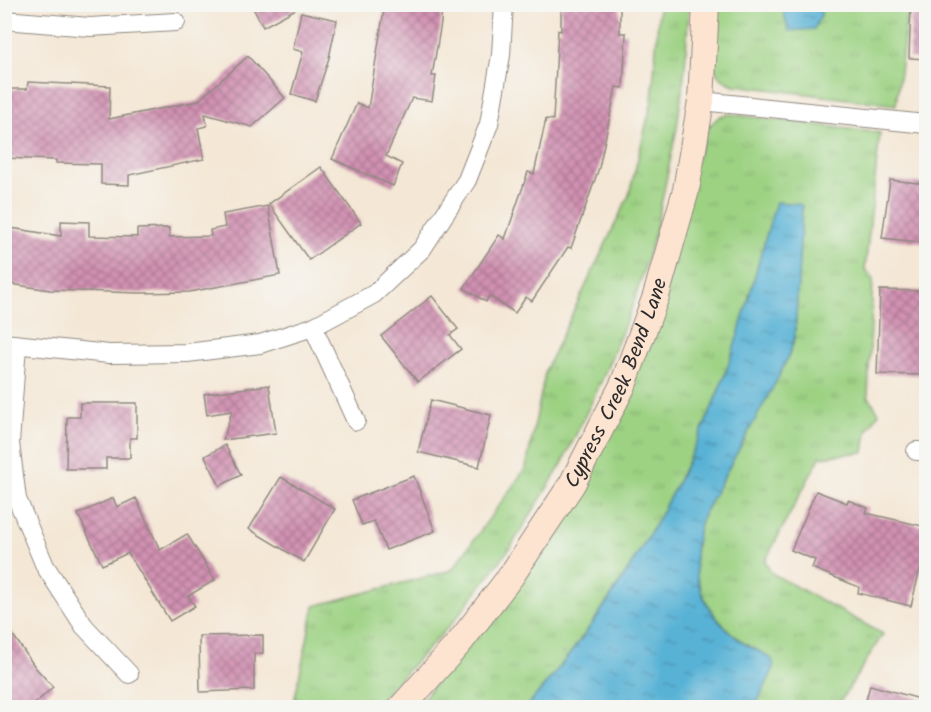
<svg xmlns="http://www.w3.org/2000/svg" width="931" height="712" viewBox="0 0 931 712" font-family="Kalam,sans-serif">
<defs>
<pattern id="grass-tufts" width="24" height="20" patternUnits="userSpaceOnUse" patternTransform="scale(1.5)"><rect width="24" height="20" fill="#9dd283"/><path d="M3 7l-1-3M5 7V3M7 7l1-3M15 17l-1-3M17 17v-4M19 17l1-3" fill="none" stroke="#87b471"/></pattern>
<pattern id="water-ripples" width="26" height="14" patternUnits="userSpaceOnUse" patternTransform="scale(1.5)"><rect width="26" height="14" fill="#59b2d6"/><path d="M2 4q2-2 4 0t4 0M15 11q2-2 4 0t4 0" fill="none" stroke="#4a91ae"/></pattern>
<pattern id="building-cross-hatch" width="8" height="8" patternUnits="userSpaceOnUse" patternTransform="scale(1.5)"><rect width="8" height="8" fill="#d191b2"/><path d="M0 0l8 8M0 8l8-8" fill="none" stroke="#aa7791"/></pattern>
</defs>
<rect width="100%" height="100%" fill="#f6f6f2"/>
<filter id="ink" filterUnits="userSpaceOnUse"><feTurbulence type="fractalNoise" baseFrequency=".0167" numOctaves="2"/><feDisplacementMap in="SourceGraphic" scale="12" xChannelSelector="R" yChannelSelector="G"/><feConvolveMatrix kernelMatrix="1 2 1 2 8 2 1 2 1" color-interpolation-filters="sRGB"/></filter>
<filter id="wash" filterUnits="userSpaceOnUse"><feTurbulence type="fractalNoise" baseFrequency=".008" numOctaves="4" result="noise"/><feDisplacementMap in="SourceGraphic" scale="24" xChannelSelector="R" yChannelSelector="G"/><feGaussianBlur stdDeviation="1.35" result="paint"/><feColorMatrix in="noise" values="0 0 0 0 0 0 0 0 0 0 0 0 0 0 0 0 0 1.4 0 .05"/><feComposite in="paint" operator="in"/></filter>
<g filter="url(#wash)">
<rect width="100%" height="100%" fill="#f4e7d5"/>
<g fill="url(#grass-tufts)" stroke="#647e57" stroke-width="1.5">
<polygon points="659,5 689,5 685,68 677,127 656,229 634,302 602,380 562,464 510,548 453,622 373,707 293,707 314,606 452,570 526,468 546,369 629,195 652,101"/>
<path d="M716,5H908L896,105L734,85C728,82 722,80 718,75C709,64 715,20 716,5Z"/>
<path d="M729,114L880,133L865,269L873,278L868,396L879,413L867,431L864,452L820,457L765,561L771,573L883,634L837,707H755L773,670L772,660C763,652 750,648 740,640C698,608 685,565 703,515L790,353L795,336L798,274L776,203C759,261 745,320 724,377C680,494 608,615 526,707L416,708L566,514L708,127L720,116Z"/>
</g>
<g fill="url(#water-ripples)" stroke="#426e80" stroke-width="1.5">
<polygon points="784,5 821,5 821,15 814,29 789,31 784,15"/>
<path d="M776,202L799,204L802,206L795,336L790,353L778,378L703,515C685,565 698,610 742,642C750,648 762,651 770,658C774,661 774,665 773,670L755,707H526C608,615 681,493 724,377C745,319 758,260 776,202Z"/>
</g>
<g id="blocks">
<g fill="url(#building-cross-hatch)">
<polygon points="251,4 305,4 263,27"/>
<polygon points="385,4 442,4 441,23 432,76 436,76 432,101 412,98 386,156 402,164 393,186 332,159 357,103 368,108"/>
<polygon points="561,4 620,4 620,33 626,33 623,88 616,87 599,168 571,248 568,247 532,301 526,297 515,313 489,296 486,302 464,288 499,235 505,239 528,172 534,174 546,119 553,120 558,30 561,31"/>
<polygon points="911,4 927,5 927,59 909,58"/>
<polygon points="301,12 337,20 329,58 315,101 291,94 303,52 293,49"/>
<polygon points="248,56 285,98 252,127 205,114 207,126 198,128 204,159 129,175 129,185 101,184 101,164 56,163 56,160 4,158 4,89 27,89 28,82 110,86 109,119 198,101"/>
<polygon points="321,167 361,223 309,260 269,204"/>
<polygon points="890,180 927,184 927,243 882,238"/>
<polygon points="268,206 280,275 189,292 139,293 50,290 4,283 4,227 61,236 61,221 89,222 89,236 137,237 137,229 169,228 169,237 211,236 210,230 225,227 223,214"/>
<polygon points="880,290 927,291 927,375 877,374"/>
<polygon points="432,296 458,329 450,335 461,349 418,382 381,336"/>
<polygon points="269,385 276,433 223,440 232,411 207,415 204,394"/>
<polygon points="431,400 491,415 479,467 418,452"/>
<polygon points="80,403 137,403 137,438 130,438 130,458 106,458 106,469 66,469 67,417 80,417"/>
<polygon points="225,445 241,475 220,486 205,456"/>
<polygon points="414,476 435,531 386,550 374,521 362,525 352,500"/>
<polygon points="281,477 335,509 304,562 249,529"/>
<polygon points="816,491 847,503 848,500 868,508 866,513 927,527 927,541 911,606 858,593 859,587 812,568 815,560 791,550"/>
<polygon points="113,498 117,507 136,498 160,550 187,534 215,580 188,596 195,606 170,621 128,553 102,565 78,514"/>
<polygon points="4,622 35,667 53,687 30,708 4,708"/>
<polygon points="263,635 263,653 254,654 254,690 200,692 199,636"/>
<polygon points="870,685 927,701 927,708 864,708"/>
</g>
</g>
</g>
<g filter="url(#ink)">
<use href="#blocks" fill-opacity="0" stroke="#908980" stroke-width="1.5"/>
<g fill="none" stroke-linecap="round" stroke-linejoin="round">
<g stroke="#908980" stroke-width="20">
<g id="street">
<polyline points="4,20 90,27 176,22"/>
<polyline points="701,101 926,124"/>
<polyline points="313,327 356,421"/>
<polyline points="4,343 109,354 187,353 260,344 313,327 374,294 422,249 467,180 489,124 501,55 504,4"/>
<polyline points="17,345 10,443 17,499 45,566 84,626 129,674"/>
<polyline points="916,451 926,451"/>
</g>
</g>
<g stroke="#908980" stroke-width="28">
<g id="secondary">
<path id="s1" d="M401,708L460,642L511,576L572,484L623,385L656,296L686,190L701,101L706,4"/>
</g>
</g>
<use href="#street" stroke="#fff" stroke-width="18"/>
<use href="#secondary" stroke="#fde4d1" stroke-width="26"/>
</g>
</g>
<g text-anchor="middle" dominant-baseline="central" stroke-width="5" stroke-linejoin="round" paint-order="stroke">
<g font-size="21" fill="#2b2b2b" stroke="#f6f6f2">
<text stroke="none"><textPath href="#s1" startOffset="393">Cypress Creek Bend Lane</textPath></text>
</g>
</g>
<rect width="931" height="712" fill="none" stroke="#f6f6f2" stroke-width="24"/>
</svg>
